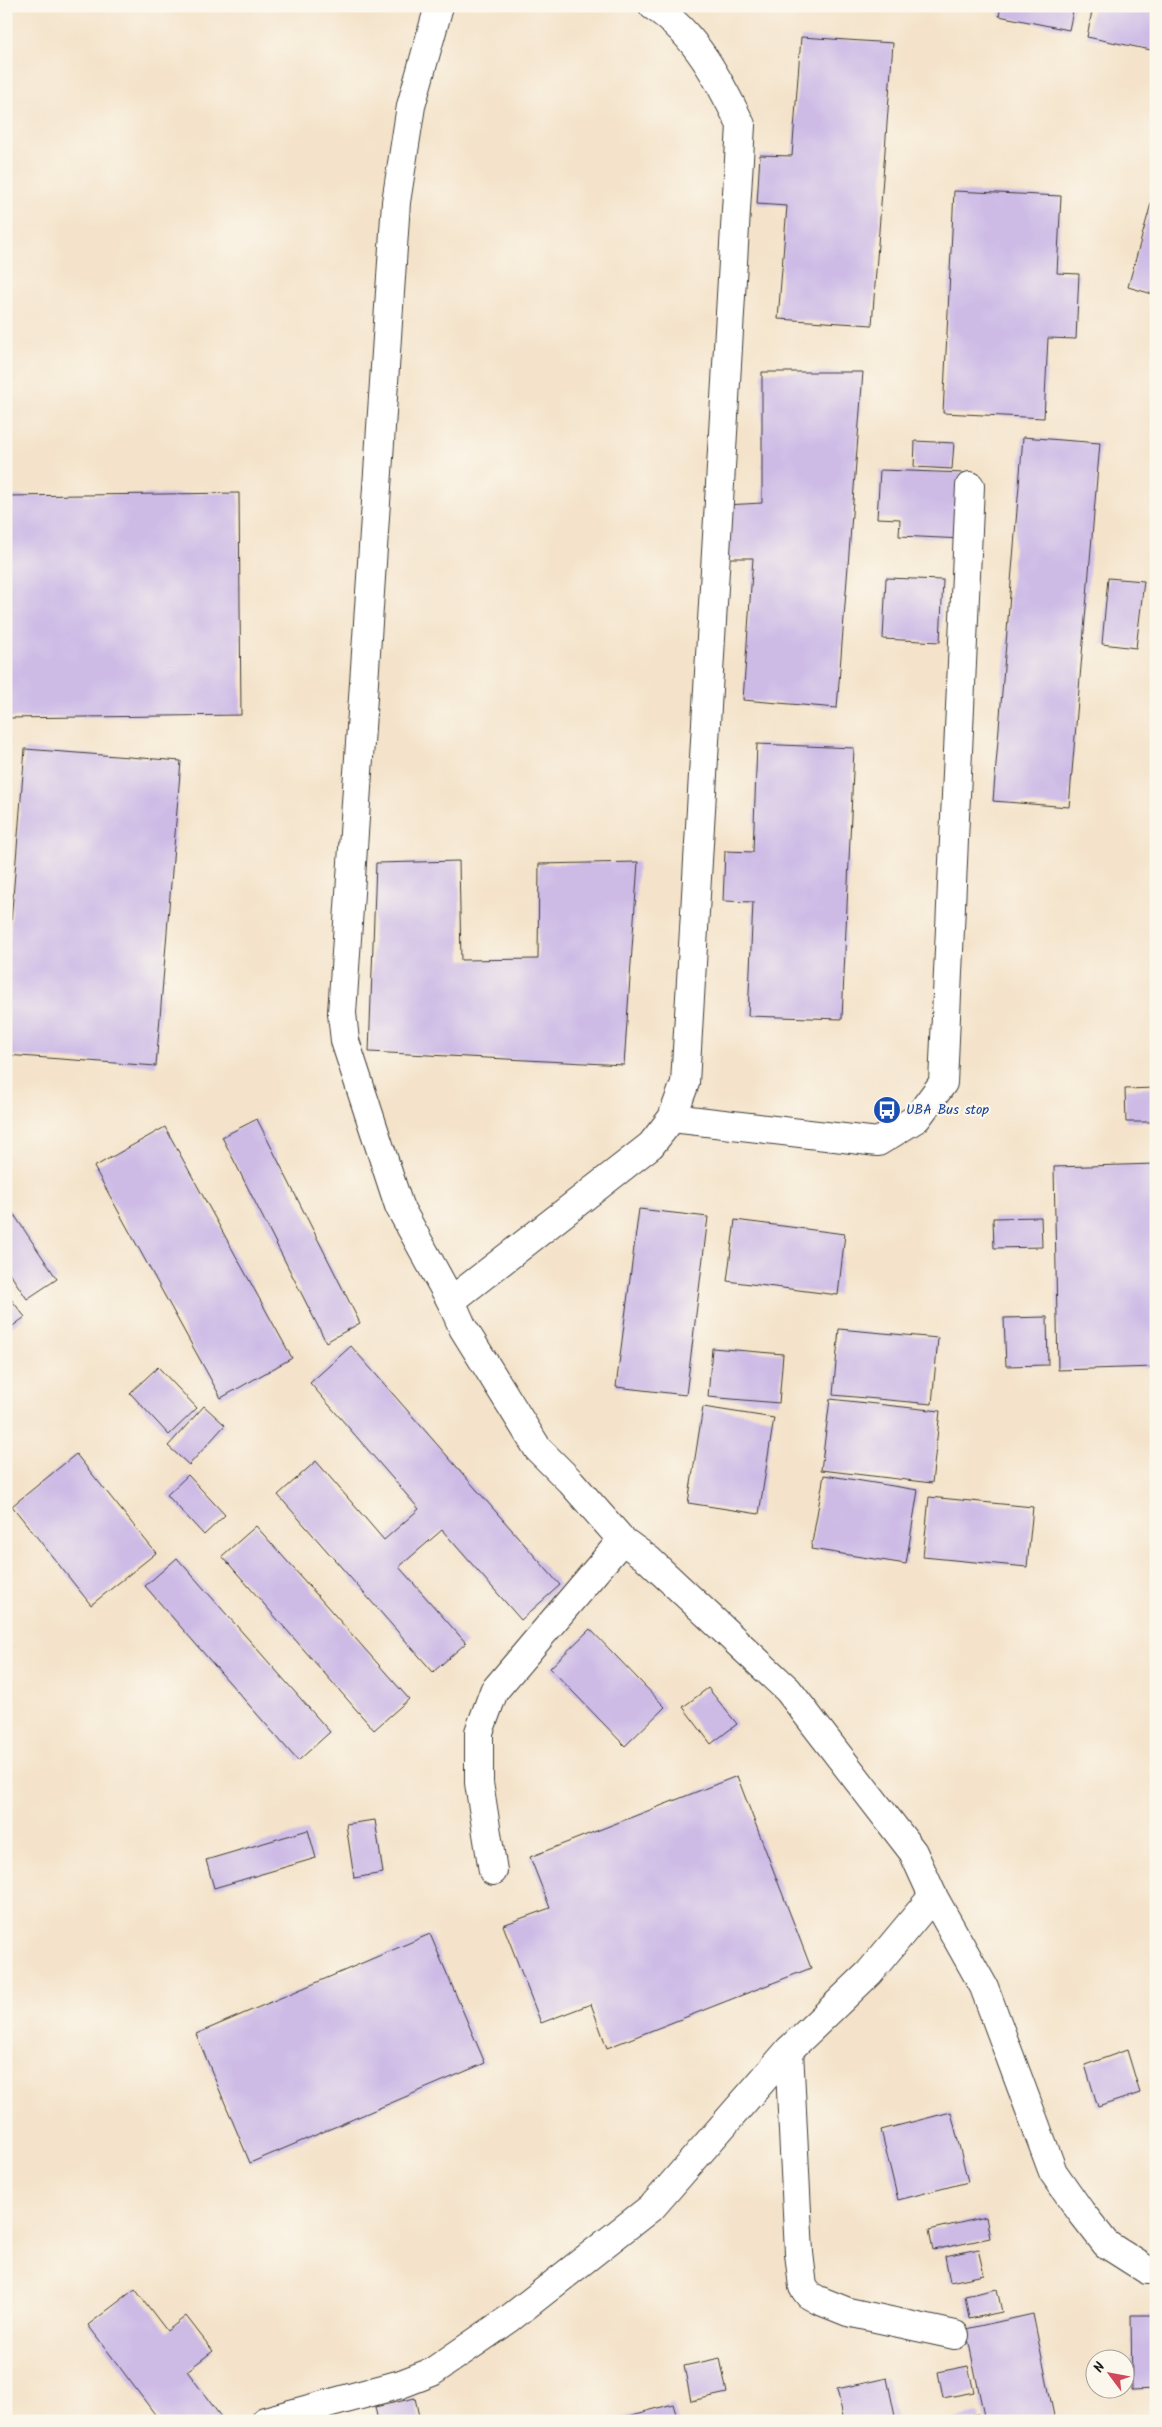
<svg xmlns="http://www.w3.org/2000/svg" width="1162" height="2427" viewBox="0 0 1162 2427" font-family="Kalam,sans-serif">
<rect width="100%" height="100%" fill="#fbf7ec"/>
<filter id="ink" filterUnits="userSpaceOnUse"><feTurbulence type="fractalNoise" baseFrequency=".02" numOctaves="2"/><feDisplacementMap in="SourceGraphic" scale="10" xChannelSelector="R" yChannelSelector="G"/><feConvolveMatrix kernelMatrix="1 2 1 2 8 2 1 2 1" color-interpolation-filters="sRGB"/></filter>
<filter id="wash" filterUnits="userSpaceOnUse"><feTurbulence type="fractalNoise" baseFrequency=".0096" numOctaves="4" result="noise"/><feDisplacementMap in="SourceGraphic" scale="20" xChannelSelector="R" yChannelSelector="G"/><feGaussianBlur stdDeviation="1.12" result="paint"/><feColorMatrix in="noise" values="0 0 0 0 0 0 0 0 0 0 0 0 0 0 0 0 0 1.4 0 .05"/><feComposite in="paint" operator="in"/></filter>
<g filter="url(#wash)">
<rect width="100%" height="100%" fill="#f4e3ca"/>
<g id="blocks">
<g fill="#cdbbe6">
<polygon points="1001,6 1074,6 1069,30 999,16"/>
<polygon points="1093,6 1156,6 1156,51 1087,37"/>
<polygon points="801,37 893,43 872,325 778,319 787,206 757,204 760,155 792,156"/>
<polygon points="1155,189 1156,189 1156,295 1128,287"/>
<polygon points="954,191 1061,196 1057,273 1079,274 1076,339 1048,338 1044,418 943,413"/>
<polygon points="762,372 863,372 837,708 743,700 753,558 722,558 726,505 762,503"/>
<polygon points="1023,437 1100,443 1069,807 993,801"/>
<polygon points="915,441 954,443 952,469 914,467"/>
<polygon points="880,470 966,473 963,539 899,536 900,519 877,518"/>
<polygon points="239,493 241,715 6,718 6,496"/>
<polygon points="886,578 943,580 940,642 883,639"/>
<polygon points="1108,578 1144,581 1136,648 1102,644"/>
<polygon points="757,744 854,748 842,1019 748,1016 753,902 723,901 725,851 753,852"/>
<polygon points="25,749 181,761 156,1066 6,1055 6,984"/>
<polygon points="459,861 461,960 538,959 539,864 638,862 624,1065 369,1052 376,863"/>
<polygon points="1156,1088 1156,1122 1126,1122 1125,1089"/>
<polygon points="257,1119 360,1323 326,1342 222,1137"/>
<polygon points="165,1127 292,1358 221,1398 94,1167"/>
<polygon points="1156,1164 1156,1367 1058,1370 1054,1167"/>
<polygon points="639,1209 708,1217 686,1395 616,1387"/>
<polygon points="11,1210 57,1279 27,1299 6,1268 6,1213"/>
<polygon points="1041,1217 1042,1247 994,1248 993,1218"/>
<polygon points="735,1220 845,1234 838,1295 727,1281"/>
<polygon points="6,1293 25,1317 6,1331"/>
<polygon points="1047,1317 1048,1365 1006,1366 1004,1318"/>
<polygon points="839,1329 938,1338 932,1404 833,1395"/>
<polygon points="351,1346 560,1585 521,1620 442,1530 399,1567 466,1643 433,1672 278,1495 316,1461 384,1540 419,1509 310,1383"/>
<polygon points="712,1348 783,1354 779,1403 708,1397"/>
<polygon points="158,1367 197,1408 169,1435 130,1393"/>
<polygon points="830,1399 940,1411 932,1483 821,1470"/>
<polygon points="204,1406 225,1425 189,1465 168,1446"/>
<polygon points="703,1407 774,1418 759,1514 688,1503"/>
<polygon points="76,1454 156,1553 91,1605 12,1506"/>
<polygon points="188,1475 225,1515 204,1535 167,1495"/>
<polygon points="824,1475 918,1490 906,1564 811,1549"/>
<polygon points="929,1497 1033,1507 1027,1567 923,1557"/>
<polygon points="256,1526 409,1699 374,1730 222,1556"/>
<polygon points="177,1558 330,1732 298,1761 145,1586"/>
<polygon points="590,1629 665,1707 625,1746 550,1668"/>
<polygon points="708,1688 737,1724 711,1744 683,1707"/>
<polygon points="737,1776 811,1968 607,2048 591,2004 541,2023 503,1925 550,1908 530,1857"/>
<polygon points="375,1820 383,1873 354,1878 346,1824"/>
<polygon points="308,1830 316,1858 214,1888 206,1860"/>
<polygon points="430,1934 485,2063 250,2163 196,2034"/>
<polygon points="1127,2050 1140,2093 1098,2107 1085,2065"/>
<polygon points="951,2112 968,2182 898,2200 881,2130"/>
<polygon points="986,2217 990,2238 933,2250 929,2230"/>
<polygon points="978,2249 984,2275 950,2282 945,2256"/>
<polygon points="135,2289 167,2331 186,2316 213,2351 187,2371 224,2421 160,2421 88,2325"/>
<polygon points="997,2289 1002,2312 969,2319 965,2296"/>
<polygon points="1033,2314 1055,2421 985,2421 966,2329"/>
<polygon points="1131,2315 1156,2315 1156,2389 1132,2390"/>
<polygon points="720,2358 727,2393 691,2401 684,2366"/>
<polygon points="968,2366 974,2392 943,2398 938,2372"/>
<polygon points="887,2378 896,2421 844,2421 837,2389"/>
<polygon points="415,2398 420,2421 378,2421 375,2407"/>
<polygon points="673,2404 678,2421 614,2421 614,2420"/>
<polygon points="978,2414 980,2421 955,2421 955,2419"/>
</g>
</g>
</g>
<g filter="url(#ink)">
<use href="#blocks" fill-opacity="0" stroke="#3c3a36" stroke-width="1"/>
<g fill="none" stroke-linecap="round" stroke-linejoin="round">
<g stroke="#3c3a36" stroke-width="30">
<g id="minor">
<polyline points="439,6 411,106 396,202 342,1013 345,1041 399,1206 451,1301 463,1328 538,1449 571,1482 622,1540 648,1559 788,1690 913,1852 933,1896 984,1987 1053,2172 1081,2212 1106,2244 1147,2270"/>
<polyline points="672,1118 878,1142 917,1118 943,1083 970,486"/>
<path d="M451,1301L651,1145L672,1118L685,1083L741,125C719,80 696,34 653,6"/>
<polyline points="493,1871 479,1783 479,1732 494,1691 622,1540"/>
<polyline points="789,2050 799,2253 803,2287 809,2295 818,2300 848,2312 955,2335"/>
<polyline points="265,2421 401,2384 432,2372 509,2319 653,2206 789,2050 869,1973 933,1896"/>
</g>
</g>
<use href="#minor" stroke="#fff" stroke-width="28"/>
</g>
</g>
<defs>
<g id="bus-disc" transform="scale(1.4375)"><circle r="9.5" fill="#1a4fb4" stroke="#fbf7ec"/><path d="M-5-6H5V4H4V6H2V4H-2V6H-4V4H-5ZM-3.5-4V0h7V-4ZM-3.5 1.2v1.5H-2V1.2ZM2 1.2v1.5H3.5V1.2Z" fill="#fff"/></g>
</defs>
<g fill-rule="evenodd">
<use href="#bus-disc" x="887" y="1110"/>
</g>
<g text-anchor="middle" dominant-baseline="central" stroke-width="4.5" stroke-linejoin="round" paint-order="stroke">
<g font-size="14" fill="#164399" stroke="#fbf7ec" text-anchor="start">
<text x="906" y="1110">UBA Bus stop</text>
</g>
</g>
<rect width="1162" height="2427" fill="none" stroke="#fbf7ec" stroke-width="25"/>
<g transform="translate(1110 2374) rotate(302)"><circle r="24" fill="#fbf7ec" stroke="#a29f99"/>
<path d="M0-4L9 19L0 12L-9 19Z" fill="#d1495b"/>
<text y="-8" font-size="14" font-weight="bold" text-anchor="middle" fill="#1c1c1c">N</text>
</g>
</svg>
